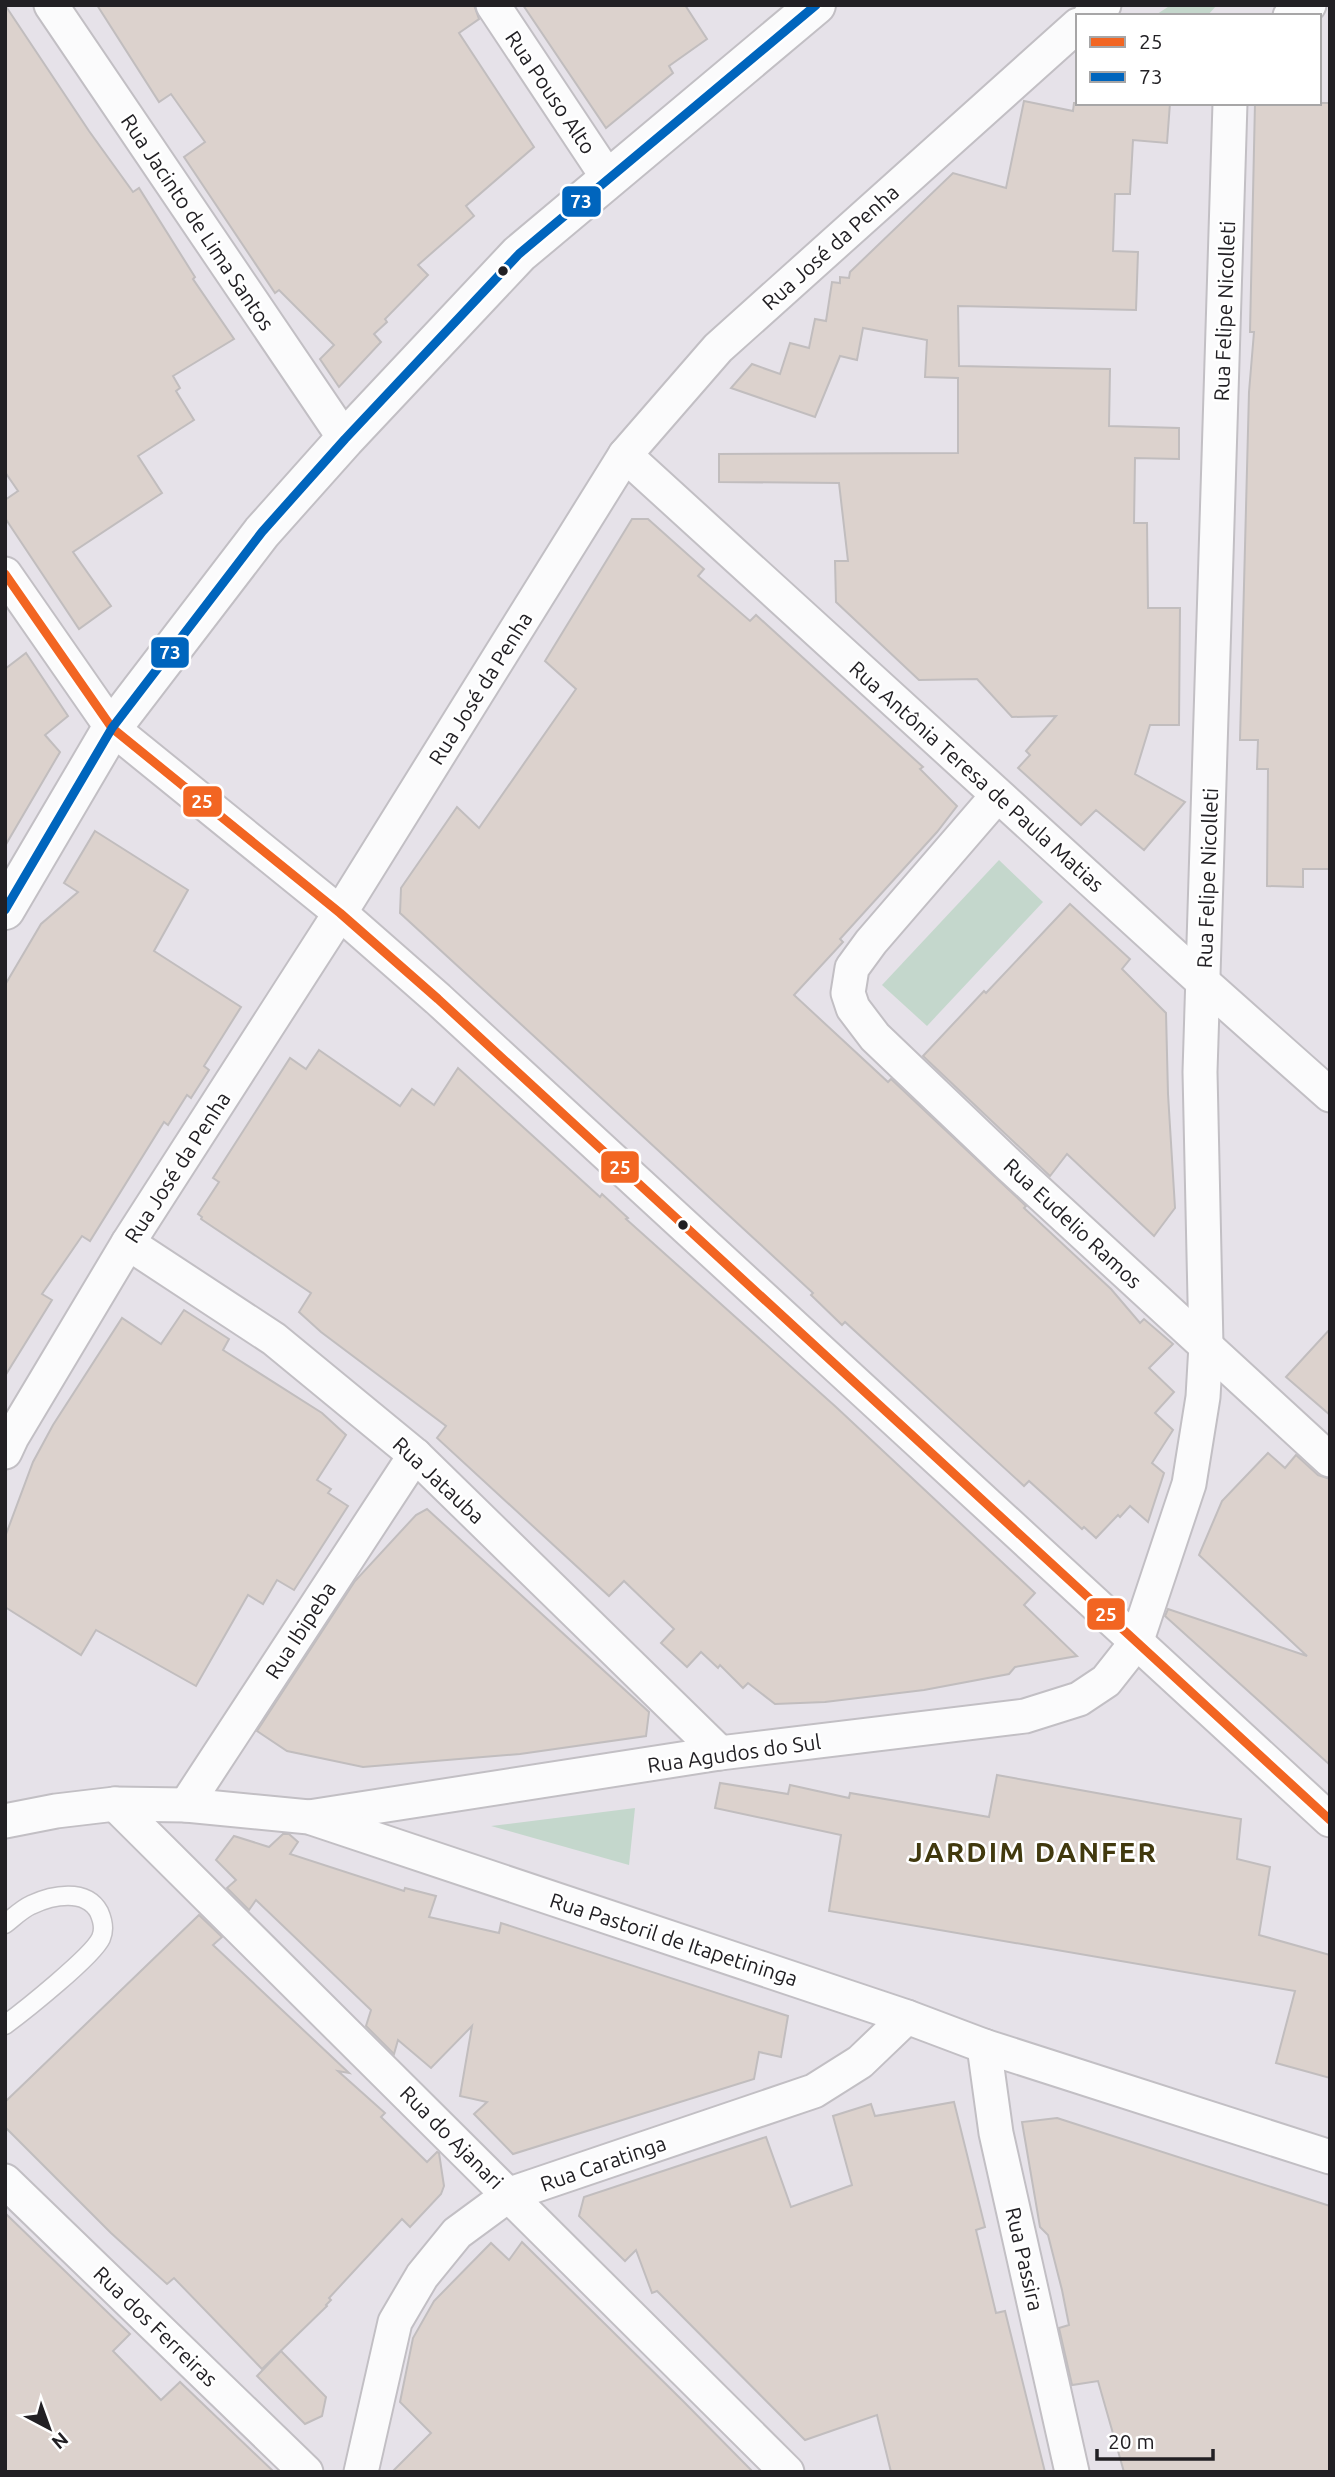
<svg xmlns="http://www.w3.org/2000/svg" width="1335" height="2477" viewBox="0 0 1335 2477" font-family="Ubuntu,sans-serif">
<rect width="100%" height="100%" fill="#e6e2e9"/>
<g fill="#c4d7cc">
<polygon points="1171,5 1217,5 1207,16 1154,16"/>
<polygon points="999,860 1043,902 927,1026 882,985"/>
<polygon points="635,1808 629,1865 491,1826"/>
</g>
<g fill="#dcd2cd" stroke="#c1bdbe" stroke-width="2">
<polygon points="5,5 89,131 133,192 139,188 195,277 193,279 234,339 173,376 180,388 176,391 194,420 138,456 162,493 73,552 111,606 79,629 5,518 5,500 18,491 5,472"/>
<polygon points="97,5 474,5 479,19 459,33 534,147 466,206 474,216 418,265 428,275 385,319 387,322 374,334 381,342 339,387 320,359 334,345 279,290 275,293 184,157 205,142 171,94 159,102"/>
<polygon points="523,5 685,5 707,39 669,66 673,73 606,128"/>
<polygon points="1024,101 1073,111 1074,103 1170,103 1167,143 1133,140 1130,194 1115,194 1113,251 1138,252 1136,310 958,306 959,366 1110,369 1109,426 1179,428 1179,459 1135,458 1134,523 1147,523 1148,608 1180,608 1179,725 1150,725 1135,774 1185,802 1144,850 1096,810 1081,825 1018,768 1030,755 1026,751 1056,716 1012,717 977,679 919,680 836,602 835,561 848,561 839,483 719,482 719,454 958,453 958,378 925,377 927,340 863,328 857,360 840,356 815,417 731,388 752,364 780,374 790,343 809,348 815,319 826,321 832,282 840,283 840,277 849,278 850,272 953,173 1006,188"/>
<polygon points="1255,103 1330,103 1330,869 1303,869 1303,887 1267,886 1268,769 1257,769 1258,740 1240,740 1249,392 1254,332 1250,332"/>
<polygon points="632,519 648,519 704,569 698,576 750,621 756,615 923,767 920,769 957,806 937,832 840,939 843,942 794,995 888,1082 891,1079 1026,1206 1024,1208 1111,1289 1140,1323 1144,1319 1173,1344 1149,1368 1174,1392 1155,1413 1173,1430 1152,1463 1164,1473 1148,1522 1130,1506 1120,1517 1118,1515 1096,1538 1084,1527 1082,1529 1029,1481 1024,1486 845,1322 842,1325 811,1295 813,1293 760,1244 400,913 401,888 457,807 479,828 576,689 545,661"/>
<polygon points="26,653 68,716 45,735 60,752 5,846 5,669"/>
<polygon points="95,831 188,890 154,951 241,1007 204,1066 209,1070 191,1098 187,1095 168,1125 164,1122 90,1241 82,1236 42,1294 52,1300 5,1376 5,985 41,924 78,892 64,883"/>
<polygon points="1070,904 1130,959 1122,969 1166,1013 1168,1094 1175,1208 1154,1236 1067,1154 1050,1176 923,1056 984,991 986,993"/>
<polygon points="319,1050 400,1106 412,1089 434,1105 458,1068 600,1197 602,1194 628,1218 626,1219 836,1407 1035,1593 1024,1605 1077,1656 1015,1667 1009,1674 924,1690 825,1702 775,1704 748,1683 743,1688 720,1665 718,1668 701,1652 687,1667 661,1643 674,1629 624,1581 609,1596 437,1438 446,1426 321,1332 299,1312 311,1293 201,1219 202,1217 198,1214 219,1182 213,1178 290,1058 306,1069"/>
<polygon points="184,1310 229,1339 223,1350 322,1413 346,1435 317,1480 331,1489 328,1493 348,1506 294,1590 277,1580 263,1604 248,1595 196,1686 96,1630 81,1655 5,1607 5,1537 33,1462 53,1425 122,1318 161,1344"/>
<polygon points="1330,1329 1330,1415 1286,1377"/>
<polygon points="1268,1453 1285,1468 1296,1455 1318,1475 1330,1479 1330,1765 1165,1616 1168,1609 1307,1656 1199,1555 1222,1501"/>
<polygon points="427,1509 649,1712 646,1736 520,1754 363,1767 287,1751 257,1731 355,1581 416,1515"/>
<polygon points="997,1775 1241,1819 1237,1859 1270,1867 1259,1935 1330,1955 1330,2078 1276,2063 1295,1991 829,1911 841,1835 715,1808 720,1783 788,1794 790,1785 849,1798 850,1793 989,1817"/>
<polygon points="283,1834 289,1834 298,1842 290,1854 404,1891 405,1888 436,1896 429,1917 499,1933 501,1923 788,2016 781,2057 759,2052 754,2079 513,2154 474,2114 487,2102 460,2096 472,2026 431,2068 398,2040 394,2054 366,2026 371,2010 256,1900 249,1910 227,1888 236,1880 216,1860 234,1836 269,1847"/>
<polygon points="199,1915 222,1937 213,1945 349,2073 338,2071 385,2113 381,2117 427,2162 437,2152 439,2153 444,2186 441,2194 410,2227 402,2219 329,2298 331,2300 326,2305 327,2306 262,2369 174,2278 167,2284 111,2233 5,2127 5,2102"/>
<polygon points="954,2102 985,2227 976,2230 996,2313 1005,2311 1045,2472 891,2472 877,2415 805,2440 657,2291 652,2293 636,2250 625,2261 579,2216 584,2197 766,2137 791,2207 852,2185 833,2116 871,2104 875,2116"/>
<polygon points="1057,2118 1330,2206 1330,2472 1124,2472 1098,2381 1072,2385 1059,2328 1069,2325 1062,2290 1048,2235 1040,2227 1022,2122"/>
<polygon points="5,2213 130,2334 113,2351 161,2400 180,2382 274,2472 5,2472"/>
<polygon points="522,2242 683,2401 753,2472 392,2472 431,2433 400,2402 413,2338 434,2301 491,2243 509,2260"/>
<polygon points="281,2351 326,2397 322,2416 305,2424 257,2376"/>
</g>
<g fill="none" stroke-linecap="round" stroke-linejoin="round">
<g stroke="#c2bfc4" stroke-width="21">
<path id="lane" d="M5,1924C14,1917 22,1909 31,1905C52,1895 86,1888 99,1912C103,1921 105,1929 101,1938C93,1956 24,2011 5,2025"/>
</g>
<g stroke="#c2bfc4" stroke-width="37">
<g id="street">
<polyline points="51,5 345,439"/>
<polyline points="493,5 608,178"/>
<polyline points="1090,16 1104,5"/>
<polyline points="1290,16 1309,5"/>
<polyline points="625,455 1204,983 1330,1095"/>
<polyline points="5,574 112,728 340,913 438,999 1330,1820"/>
<polyline points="997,796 871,942 852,968 848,993 853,1008 875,1037 1009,1165 1330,1460"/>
<polyline points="128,1243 274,1339 415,1455 720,1753"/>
<polyline points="5,1452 12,1437 128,1243 340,913 625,455 718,348 1078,25"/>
<polyline points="115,1804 787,2472"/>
<polyline points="186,1805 415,1455"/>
<polyline points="309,1817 720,1753 1025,1716 1079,1699 1106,1681 1136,1643 1189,1484 1203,1397 1206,1345 1200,1072 1230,103"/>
<polyline points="5,1821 56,1811 115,1804 186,1805 309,1817 907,2017 984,2046 1330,2157"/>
<polyline points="984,2046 996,2133 1072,2472"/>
<polyline points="5,2181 306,2472"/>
<polyline points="361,2472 395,2322 422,2276 457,2233 510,2194 814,2091 860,2062 907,2017"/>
</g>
</g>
<g stroke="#c2bfc4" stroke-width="42">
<polyline id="secondary" points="5,910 112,728 262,532 345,439 519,254 816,5"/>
</g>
<use href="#lane" stroke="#fbfbfc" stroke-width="18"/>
<use href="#street" stroke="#fbfbfc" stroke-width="33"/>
<use href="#secondary" stroke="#fbfbfc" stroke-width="38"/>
<g stroke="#fff" stroke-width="14">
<polyline id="bus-1" points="5,574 112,728 340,913 438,999 1330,1820"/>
</g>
<g stroke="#fff" stroke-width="14">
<polyline id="bus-2" points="5,910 112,728 262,532 345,439 519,254 816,5"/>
</g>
<use href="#bus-1" stroke="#f26522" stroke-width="9"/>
<use href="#bus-2" stroke="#0065bd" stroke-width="9"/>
</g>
<g fill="#222024" stroke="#fff" stroke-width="2.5">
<circle cx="503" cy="271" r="6"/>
<circle cx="683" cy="1225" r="6"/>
</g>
<g text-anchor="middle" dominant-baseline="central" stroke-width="5" stroke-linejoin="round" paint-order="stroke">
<g font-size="21" fill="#222024" stroke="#fff">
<text transform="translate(551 92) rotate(56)">Rua Pouso Alto</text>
<text transform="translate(198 222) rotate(56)">Rua Jacinto de Lima Santos</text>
<text transform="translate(830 247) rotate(-42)">Rua José da Penha</text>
<text transform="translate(1224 311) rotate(-88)">Rua Felipe Nicolleti</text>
<text transform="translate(480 688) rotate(-58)">Rua José da Penha</text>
<text transform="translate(977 776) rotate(42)">Rua Antônia Teresa de Paula Matias</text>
<text transform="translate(1207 878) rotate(-88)">Rua Felipe Nicolleti</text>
<text transform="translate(177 1167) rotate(-57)">Rua José da Penha</text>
<text transform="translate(1073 1223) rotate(43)">Rua Eudelio Ramos</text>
<text transform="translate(439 1480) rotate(43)">Rua Jatauba</text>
<text transform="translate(300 1630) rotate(-57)">Rua Ibipeba</text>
<text transform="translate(734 1753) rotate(-8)">Rua Agudos do Sul</text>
<text transform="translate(674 1939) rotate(18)">Rua Pastoril de Itapetininga</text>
<text transform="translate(452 2137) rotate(45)">Rua do Ajanari</text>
<text transform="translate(603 2163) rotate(-19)">Rua Caratinga</text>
<text transform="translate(1025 2259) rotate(77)">Rua Passira</text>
<text transform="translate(156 2326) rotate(44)">Rua dos Ferreiras</text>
</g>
<g font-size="28" font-weight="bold" letter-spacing="2" fill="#41390e" stroke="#fff">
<text x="1033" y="1851">JARDIM DANFER</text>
</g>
</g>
<g stroke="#fff" stroke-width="2.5">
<rect x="561" y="185" width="41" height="33" rx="7" fill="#0065bd"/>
<rect x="150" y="636" width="40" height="33" rx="7" fill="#0065bd"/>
<rect x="182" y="785" width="41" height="33" rx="7" fill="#f26522"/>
<rect x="600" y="1150" width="40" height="34" rx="7" fill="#f26522"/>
<rect x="1086" y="1597" width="40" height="34" rx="7" fill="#f26522"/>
</g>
<g font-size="19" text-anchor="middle" font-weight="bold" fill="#fff">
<text x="581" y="208">73</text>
<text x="170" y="659">73</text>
<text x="202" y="808">25</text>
<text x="620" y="1174">25</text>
<text x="1106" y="1621">25</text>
</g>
<rect width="1335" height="2477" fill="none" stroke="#222024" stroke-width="14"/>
<rect x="1076" y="14" width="245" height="91" fill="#ffffff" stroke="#a7a6a7" stroke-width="2"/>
<rect x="1090" y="37" width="35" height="10" fill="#f26522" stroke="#a7a6a7" stroke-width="2"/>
<text x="1139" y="49" font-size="21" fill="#222024">25</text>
<rect x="1090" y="72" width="35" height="10" fill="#0065bd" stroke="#a7a6a7" stroke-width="2"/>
<text x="1139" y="84" font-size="21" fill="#222024">73</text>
<g transform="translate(49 2428) rotate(139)" stroke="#ffffff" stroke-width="5" paint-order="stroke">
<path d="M0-5L12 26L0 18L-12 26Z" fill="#222024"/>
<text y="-10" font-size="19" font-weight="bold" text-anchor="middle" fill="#222024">N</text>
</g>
<path d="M1097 2449v10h116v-10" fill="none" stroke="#222024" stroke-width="3.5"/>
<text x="1108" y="2449" font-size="21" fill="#222024" stroke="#ffffff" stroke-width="5" paint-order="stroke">20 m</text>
</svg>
